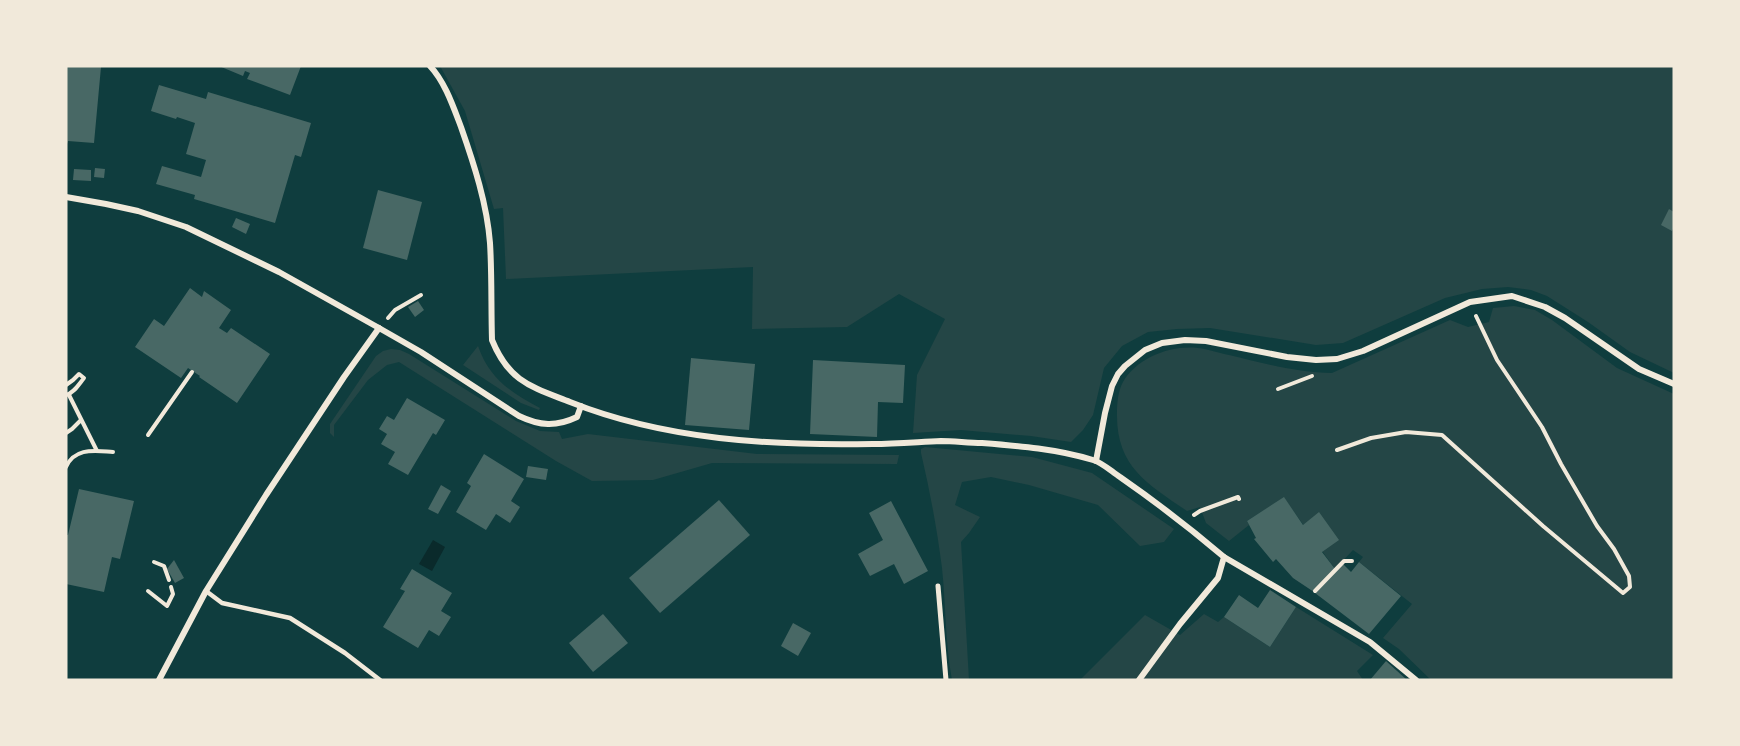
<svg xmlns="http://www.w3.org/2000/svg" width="1740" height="746" viewBox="0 0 1740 746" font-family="Commissioner,sans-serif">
<rect width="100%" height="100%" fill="#0f3d3e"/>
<g fill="#244646">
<polygon points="440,66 1674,66 1674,373 1630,352 1588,322 1547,296 1531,290 1508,287 1482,289 1445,298 1343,343 1316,345 1210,328 1177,329 1148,332 1122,346 1104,368 1093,415 1083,430 1071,442 1031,436 961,430 913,433 917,375 945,319 899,294 847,327 752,329 753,267 506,279 503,208 494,209 465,111"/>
<path d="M1514,306L1535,310L1552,320L1617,368L1674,394V680H1431L1399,649L1383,638L1412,604L1359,562L1363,557L1353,550L1335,569L1284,498L1247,521L1249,525L1229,541L1206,523L1200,507L1187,511C1148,484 1116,467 1117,413C1117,403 1118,391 1123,382C1137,358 1170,345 1198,348C1208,349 1219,353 1229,355C1262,363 1298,373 1332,373L1450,320L1468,327L1489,322L1493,308Z"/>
<path d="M478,346C489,378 511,393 540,408L539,410L521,403L463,365Z"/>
<polygon points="391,349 400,350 409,354 516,421 540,431 559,432 562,439 588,434 757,454 899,455 897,464 712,463 653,480 592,481 556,461 399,362 387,365 368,380 334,425 334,437 330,433 330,424 376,356 383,351"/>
<path d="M925,447L1032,457L1092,473L1174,529L1164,542L1140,546L1098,505L1029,485L991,477L962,482L955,505L980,517L969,533L961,542L969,680H952C945,643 946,605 942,568C937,529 930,491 921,453V449Z"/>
<polygon points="1296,607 1373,655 1357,671 1363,680 1080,680 1145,615 1180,635 1204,614 1218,622 1224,617 1270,647"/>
</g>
<polygon fill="#0a2a2b" points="433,540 445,547 432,571 419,564"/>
<g fill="#486865">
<polygon points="66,66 101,67 94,143 68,141 66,147"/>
<polygon points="219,66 301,66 290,95 247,79 250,73 245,71 243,76"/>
<polygon points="159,85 206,99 208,92 311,123 301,157 295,155 275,223 194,199 195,195 156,184 162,166 201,177 206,160 186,154 195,123 177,117 176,119 151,111"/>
<polygon points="95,168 105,169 104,178 94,177"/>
<polygon points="74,169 91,170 91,181 73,180"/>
<polygon points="378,190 422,202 407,260 363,248"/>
<polygon points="1669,209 1674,212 1674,227 1672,231 1661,225"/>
<polygon points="236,218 250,224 246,234 232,227"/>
<polygon points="190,288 202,297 204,291 231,310 219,328 227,333 231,328 270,354 237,403 199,377 200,376 188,368 181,378 135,347 154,319 164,326"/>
<polygon points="418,301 424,310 415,317 408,307"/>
<polygon points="691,358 755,364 749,430 685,425"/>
<polygon points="813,360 905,365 903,403 878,402 877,437 810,434"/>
<polygon points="407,398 445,420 436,435 433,433 408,475 388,464 395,452 381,444 387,434 379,429 387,416 394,420"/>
<polygon points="484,454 524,479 511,501 520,507 510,523 496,514 486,530 456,512 471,486 467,483"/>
<polygon points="528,466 548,469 546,480 526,477"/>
<polygon points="441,485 451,491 438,514 428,509"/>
<polygon points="79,489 134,501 120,559 112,557 104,592 66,584 66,535 68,535"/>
<polygon points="1284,497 1303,525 1319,512 1339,540 1322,552 1335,569 1314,592 1293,578 1276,559 1273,562 1254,539 1256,538 1247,521"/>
<polygon points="719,500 750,535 660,613 629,578"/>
<polygon points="891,501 928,571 904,584 894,564 870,576 858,554 883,540 869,513"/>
<polygon points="174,560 184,578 175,583 167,569"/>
<polygon points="1359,562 1401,596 1369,634 1315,593 1343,564 1351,572"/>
<polygon points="412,569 452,593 441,611 451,617 439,636 429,630 418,648 383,627 405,591 400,589"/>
<polygon points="1270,590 1296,607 1270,647 1224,617 1239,595 1258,608"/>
<polygon points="603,614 628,643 593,672 569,643"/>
<polygon points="793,623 811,633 798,656 781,646"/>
<polygon points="1386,661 1407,680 1370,680"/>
</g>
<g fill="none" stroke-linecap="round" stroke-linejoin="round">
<g stroke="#f1e9da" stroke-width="4">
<polyline points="388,318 395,310 421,295"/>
<path d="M66,385L73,380L79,374L84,378C79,384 74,393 66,395"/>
<polyline points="1278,389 1312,376"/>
<polyline points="69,395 97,451"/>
<polyline points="66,433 72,429 81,420"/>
<polyline points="148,435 192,372"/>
<polyline points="1337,450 1371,438 1406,432 1442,435 1543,526 1623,593 1630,587 1629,576 1614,549 1597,526 1561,464 1542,427 1497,360 1476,316"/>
<path d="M66,467C75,447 95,451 113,452"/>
<polyline points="1194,515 1200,511 1238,497 1239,499"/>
<polyline points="154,562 164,566 169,580"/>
<polyline points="148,591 167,606 173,594 171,587"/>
<polyline points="1315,591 1344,561 1352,561"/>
</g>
<polyline stroke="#f1e9da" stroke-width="4.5" points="206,591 222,603 290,618 345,653 380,680"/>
<polyline stroke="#f1e9da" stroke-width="5" points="938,586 946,680"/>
<g stroke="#f1e9da" stroke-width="6">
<path d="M430,66C445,82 453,106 461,127C474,164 487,204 490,243C492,275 491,308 492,340C509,382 532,387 570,402C665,440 772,446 873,444C896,444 918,442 941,441C955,441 968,443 982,443C1020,446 1057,449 1093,460C1103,463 1112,472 1120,477C1156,502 1191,529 1224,557L1218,578L1180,624L1139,680"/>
<path d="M66,197L106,204L138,211L186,227L279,272L379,328L421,352L519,416C540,426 556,427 577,417L581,406"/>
<polyline points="1096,461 1105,413 1112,386 1118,374 1125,366 1145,350 1162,343 1185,340 1206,341 1287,357 1316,360 1337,359 1363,351 1470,302 1512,296 1545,307 1565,318 1639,369 1674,384"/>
<polyline points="1224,557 1370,642 1416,680"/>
<polyline points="159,680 206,591 266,495 344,377 379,328"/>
</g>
</g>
<rect width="1740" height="746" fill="none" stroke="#f1e9da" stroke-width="135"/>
</svg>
